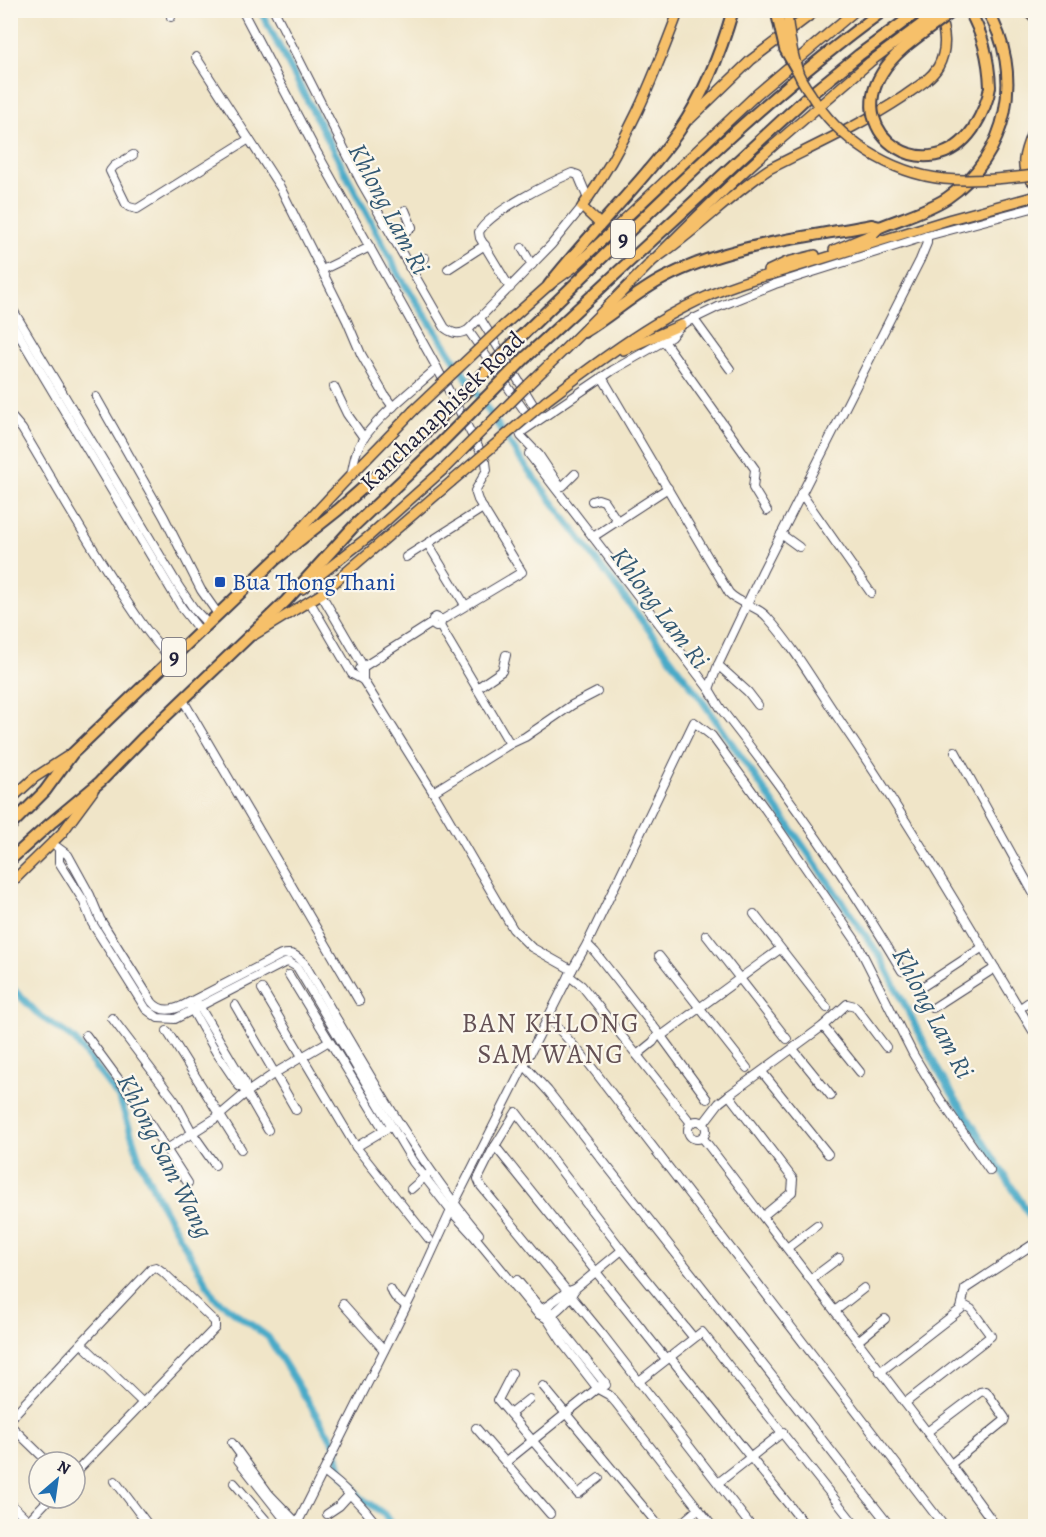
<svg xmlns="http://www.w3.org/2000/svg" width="1046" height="1537" viewBox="0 0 1046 1537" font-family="Alegreya,serif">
<rect width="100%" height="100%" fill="#fbf7ec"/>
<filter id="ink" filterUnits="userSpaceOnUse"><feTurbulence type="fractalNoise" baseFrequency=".0167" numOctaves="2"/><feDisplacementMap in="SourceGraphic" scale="12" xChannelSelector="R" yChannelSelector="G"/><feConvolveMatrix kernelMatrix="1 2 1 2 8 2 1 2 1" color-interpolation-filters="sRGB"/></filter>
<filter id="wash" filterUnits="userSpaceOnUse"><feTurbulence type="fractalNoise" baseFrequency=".008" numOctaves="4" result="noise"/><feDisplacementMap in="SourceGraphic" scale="24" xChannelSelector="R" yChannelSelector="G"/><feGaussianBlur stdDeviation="1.35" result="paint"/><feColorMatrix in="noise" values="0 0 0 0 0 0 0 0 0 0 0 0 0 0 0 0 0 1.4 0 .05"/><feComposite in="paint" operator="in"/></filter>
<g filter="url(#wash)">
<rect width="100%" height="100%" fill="#f0e5c8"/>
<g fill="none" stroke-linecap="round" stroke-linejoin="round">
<g stroke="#49aac8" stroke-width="7">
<polyline points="260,10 400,277 523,463 701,699 881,958 941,1076 1036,1225"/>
<polyline points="10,986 39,1015 74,1039 120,1099 140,1161 162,1206 215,1298 268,1337 335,1445 342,1472 360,1497 384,1514 392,1526"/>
</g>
</g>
</g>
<g filter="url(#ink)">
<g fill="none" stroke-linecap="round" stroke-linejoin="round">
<g stroke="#413f50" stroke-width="10">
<g id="minor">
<polyline points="171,10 171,17"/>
<polyline points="242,10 315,149 437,368"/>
<path d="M274,10L361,182L445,328C453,334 459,335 468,330L551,245L582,207"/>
<polyline points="196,57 280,187 347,321 361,354 385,396 393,407"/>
<polyline points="133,155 114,166 110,171 126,204 129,207 137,209 249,139"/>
<polyline points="393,240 412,227 405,210"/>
<polyline points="522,248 532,265"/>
<polyline points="409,267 425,258"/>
<polyline points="448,269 485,245"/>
<polyline points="322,270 370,247"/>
<path d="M510,288L480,238L479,232C491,211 549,183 572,173L578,175L588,199"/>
<polyline points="10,305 179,587 194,609 208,624"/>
<polyline points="480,318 539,414"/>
<polyline points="693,318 730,369"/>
<polyline points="10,320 182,608 200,631"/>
<polyline points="468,330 531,420"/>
<polyline points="664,341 755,469 753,488 767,511"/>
<path d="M602,377L729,593C740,605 757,605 767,617C794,647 815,684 838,718C909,821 971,929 1036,1036"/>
<polyline points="334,387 347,414 364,438"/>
<polyline points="96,397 164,517 201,590 218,614"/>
<path d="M10,415L22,429C55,484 86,540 122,594C137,617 152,640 172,659"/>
<polyline points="529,454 593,537 668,488"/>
<polyline points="575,474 563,486 559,485 539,455 521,436 520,433 613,370 671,337 681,325 718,307 775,284 927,236 1036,207"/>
<path d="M351,476C353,467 354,457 358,448C369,423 415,388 437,368L486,462L487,470L475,491L478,500L522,572L442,620L440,626L436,627L432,624L433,619L436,617L442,620"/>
<polyline points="801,493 871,593"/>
<polyline points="592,501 598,499 604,501 618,522"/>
<polyline points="781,534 799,547"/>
<path d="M593,537L709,689L721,709C787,793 848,880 902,971"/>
<polyline points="428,544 465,605"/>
<polyline points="406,557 483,508"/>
<polyline points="321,594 363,666 363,680"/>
<polyline points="310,602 352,674 363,680 433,792 513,929 531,947 572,970"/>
<polyline points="718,665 748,692 758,705"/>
<polyline points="360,669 432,623"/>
<polyline points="477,688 502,671 506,655"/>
<polyline points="709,689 718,665 763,570 920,260 927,243 927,236"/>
<polyline points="183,700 359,1001"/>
<polyline points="510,744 525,737 572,705 597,692"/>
<polyline points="955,751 1036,898"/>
<polyline points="433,792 510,744 440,626"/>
<path d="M57,847L68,855L90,895L100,919L152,1002C160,1012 171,1011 182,1006L281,955C292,952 296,955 304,963C359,1056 410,1151 479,1234"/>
<path d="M59,850V862L83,900L92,923L146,1009L158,1018L175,1019L282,964L288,962L297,967L413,1162L451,1211L474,1236L538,1314L546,1318C557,1312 569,1300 575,1289L622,1250"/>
<polyline points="754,914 827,1008"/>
<polyline points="706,935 787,1039"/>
<polyline points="587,944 595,952 661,1036 707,1099"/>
<polyline points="659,956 747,1068"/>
<polyline points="289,975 384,1130"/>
<polyline points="569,976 582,986 691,1123"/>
<polyline points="262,989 356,1147 429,1239"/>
<polyline points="919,989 983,947"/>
<polyline points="198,1004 245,1083 245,1090 268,1130"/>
<polyline points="235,1005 296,1110"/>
<polyline points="190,1006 216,1052 239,1086 245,1090"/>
<polyline points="933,1008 995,968"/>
<polyline points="1019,1009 1036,997"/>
<polyline points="548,1017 583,1056 944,1526"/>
<polyline points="112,1018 175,1101 193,1134 215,1165"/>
<polyline points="823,1026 860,1072"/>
<polyline points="167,1031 241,1149"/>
<polyline points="86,1035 139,1107 188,1183"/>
<polyline points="793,1049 831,1096"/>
<polyline points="637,1055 653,1042 657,1036 661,1036 780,949"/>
<polyline points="525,1066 548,1091 890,1526"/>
<polyline points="762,1072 828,1154"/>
<polyline points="729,1095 793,1179 792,1192 763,1216"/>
<circle cx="697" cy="1130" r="9"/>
<polyline points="703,1124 719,1103 729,1095 823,1026 847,1004 855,1006 886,1047"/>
<polyline points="702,1137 927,1432 996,1526"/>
<polyline points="495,1146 666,1359"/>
<polyline points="356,1147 386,1129"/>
<polyline points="167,1149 219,1116 246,1093 275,1073 329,1041"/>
<polyline points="411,1189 427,1175"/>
<polyline points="787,1248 817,1225"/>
<polyline points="811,1279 839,1258"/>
<path d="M517,1280L541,1309C554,1304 561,1292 575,1289"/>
<polyline points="390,1289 395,1297 406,1306"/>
<polyline points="343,1304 384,1350"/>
<polyline points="550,1311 563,1331 606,1385"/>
<polyline points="835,1311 864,1288"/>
<polyline points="544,1314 564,1345 598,1389 609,1395 616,1403 712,1526"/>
<polyline points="693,1337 622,1250 516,1112 492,1151 478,1179 481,1186 603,1335 751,1526"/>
<polyline points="858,1341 885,1319"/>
<polyline points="82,1344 143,1403"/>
<polyline points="669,1356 806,1526"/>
<polyline points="880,1372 961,1309 965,1289 1032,1245"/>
<polyline points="512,1373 498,1400 578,1494 599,1478"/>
<polyline points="638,1382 702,1332 856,1526"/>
<polyline points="543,1386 659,1526"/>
<polyline points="905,1403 991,1336 971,1309 962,1304"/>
<polyline points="510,1414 529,1399"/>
<polyline points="10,1419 152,1268 156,1267 163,1272 215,1322 215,1328 75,1473"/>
<polyline points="10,1425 48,1462"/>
<polyline points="476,1428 550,1514"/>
<polyline points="927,1432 980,1392 986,1391 1005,1418 1004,1421 951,1464"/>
<polyline points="232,1443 269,1494 297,1523"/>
<polyline points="238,1460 290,1526"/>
<polyline points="506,1462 605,1382"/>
<path d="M324,1472C345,1488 362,1505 378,1526"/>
<polyline points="115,1481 149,1526"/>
<polyline points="234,1483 271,1526"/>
<polyline points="718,1483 783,1432"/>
<polyline points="10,1503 34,1526"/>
<polyline points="327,1514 339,1506 350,1494"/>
<polyline points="10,1519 10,1526"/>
<polyline points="28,1521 50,1498"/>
<polyline points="296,1526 414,1291 454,1204 572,970 587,944 694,722 712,736 765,809 856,941 913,1054 940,1099 990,1171"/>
<polyline points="678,1526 698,1509"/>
</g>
</g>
<g stroke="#413f50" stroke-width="12">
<g id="major">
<polyline points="690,119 751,60 817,10"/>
<path d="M1036,123C1028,144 1013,169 1036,184"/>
<path d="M600,224L582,207C627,144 652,82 679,10"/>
<polyline points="834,250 873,234 880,227"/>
<path d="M650,262C693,235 727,197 769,169C814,146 861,125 903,97C915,88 930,80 938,67C948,49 945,32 939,14"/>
<polyline points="768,271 787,262 815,255"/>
<polyline points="503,326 549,285 574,267 757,94 856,10"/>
<polyline points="623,350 681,325"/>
<path d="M529,384C607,310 678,231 758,159"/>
<path d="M546,401C614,349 688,293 773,274L951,219L1036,196"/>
<path d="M283,550C323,501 370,457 413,411"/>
<polyline points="302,589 368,537 444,469"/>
<polyline points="254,635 321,594 451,482"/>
<polyline points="10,800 34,778 71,754"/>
<polyline points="10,884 62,833 93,791"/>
</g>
</g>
<g stroke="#413f50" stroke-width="14">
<g id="highway">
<path d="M969,10C983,34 989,59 990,87"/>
<polyline points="1027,10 1036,18"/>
<path d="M549,285C590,232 640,186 679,131C703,96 721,52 733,10"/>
<path d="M584,332C612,315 635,293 664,278C727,245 803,238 872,225L880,227C902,218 927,211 947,198C1009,156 1025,73 987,10"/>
<path d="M513,344C633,229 749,108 884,10"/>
<polyline points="526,357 806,98 859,55 920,10"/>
<polyline points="10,826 45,791 72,754 276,559 338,510 426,432"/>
<polyline points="10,860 51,823 100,782 144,737 286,601 355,525 435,449"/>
</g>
</g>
<use href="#minor" stroke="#fff" stroke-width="8"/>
<use href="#major" stroke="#f6c06b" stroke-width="9"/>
<use href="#highway" stroke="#f6c06b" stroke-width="10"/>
<g stroke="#413f50" stroke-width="12" stroke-linecap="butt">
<g id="major-bridge">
<path d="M787,10C788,30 792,51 797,69C799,77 805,86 810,93C838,140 890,173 944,179C974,182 1005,178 1036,175"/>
<polyline points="758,159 870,62 940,10"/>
<polyline points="413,411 503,326"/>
<polyline points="444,469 529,384"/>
<polyline points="451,482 546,401"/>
</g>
</g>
<g stroke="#413f50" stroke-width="14" stroke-linecap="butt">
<g id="highway-bridge">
<polyline points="776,10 785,49 797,70"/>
<path d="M954,10C931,29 898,46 882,73C843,136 930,191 973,129C981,116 988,102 990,87"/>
<polyline points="426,432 513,344"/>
<polyline points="435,449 526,357"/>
</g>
</g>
<use href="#major-bridge" stroke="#f6c06b" stroke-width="9"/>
<use href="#highway-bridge" stroke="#f6c06b" stroke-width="10"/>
</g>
</g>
<rect fill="#1a4fb4" stroke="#fbf7ec" stroke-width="2" x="214" y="576" width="12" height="12" rx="3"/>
<g text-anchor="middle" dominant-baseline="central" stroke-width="4.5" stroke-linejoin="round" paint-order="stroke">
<g fill="#fbf7ec" stroke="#636270" stroke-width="1.5">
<rect x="611" y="220" width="24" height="38" rx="4.5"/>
<rect x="162" y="638" width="24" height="38" rx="4.5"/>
</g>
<g font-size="22" font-weight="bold" fill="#22223b">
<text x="623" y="239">9</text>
<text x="174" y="657">9</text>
</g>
<g font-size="24" fill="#22223b" stroke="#fbf7ec">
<text transform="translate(442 411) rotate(-44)">Kanchanaphisek Road</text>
</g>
<g font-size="24" fill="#164399" stroke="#fbf7ec" text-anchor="start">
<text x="232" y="582">Bua Thong Thani</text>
</g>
<g font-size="26" font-style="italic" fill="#325873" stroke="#fbf7ec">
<text transform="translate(389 209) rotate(62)">Khlong Lam Ri</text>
<text transform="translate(660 608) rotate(53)">Khlong Lam Ri</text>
<text transform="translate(933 1013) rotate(62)">Khlong Lam Ri</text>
<text transform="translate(165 1156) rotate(63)">Khlong Sam Wang</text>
</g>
<g font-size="27" letter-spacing="1.5" fill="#635054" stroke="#fbf7ec">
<text x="551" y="1023">BAN KHLONG<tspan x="551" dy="31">SAM WANG</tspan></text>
</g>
</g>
<rect width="1046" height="1537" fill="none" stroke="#fbf7ec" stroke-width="36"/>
<g transform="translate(57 1480) rotate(29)"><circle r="28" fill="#fbf7ec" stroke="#a4a2a5" stroke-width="1.5"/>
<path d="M0-4.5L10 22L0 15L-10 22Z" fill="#1f6fb2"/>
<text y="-9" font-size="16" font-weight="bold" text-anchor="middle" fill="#22223b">N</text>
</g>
</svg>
